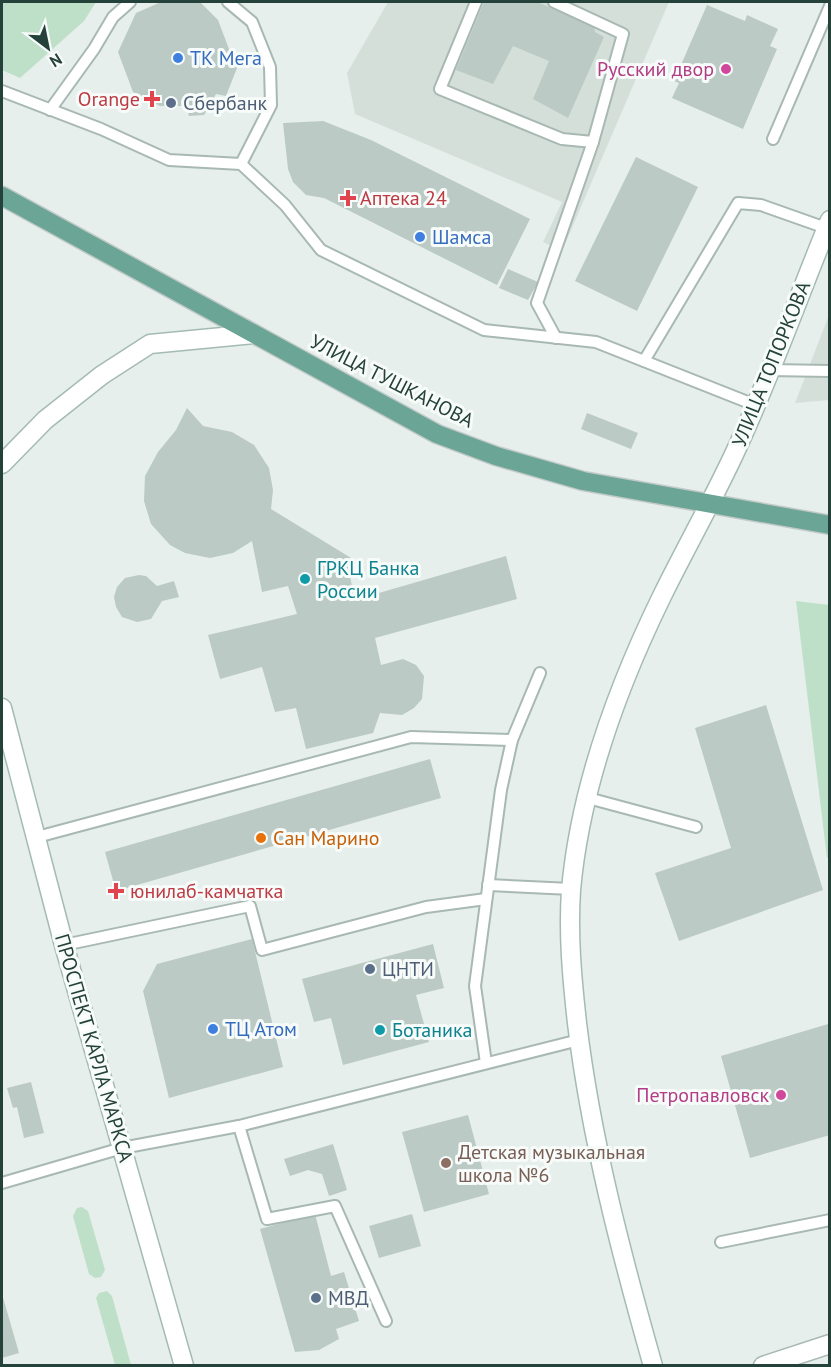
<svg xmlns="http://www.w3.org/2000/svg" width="831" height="1367" viewBox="0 0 831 1367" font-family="'PT Sans',sans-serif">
<rect width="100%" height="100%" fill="#e6efeb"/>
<g fill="#d4dfda">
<polygon points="388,2 669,2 562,251 543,242 562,202 355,114 347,73"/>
<polygon points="829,315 829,400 795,403"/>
</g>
<g fill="#bfe0c8">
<polygon points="2,2 96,2 84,21 20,78 2,70"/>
<polygon points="796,601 829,605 830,857 827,858"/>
<polygon points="82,1207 88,1211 105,1270 101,1277 95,1278 89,1274 73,1216 77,1208"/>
<polygon points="107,1291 112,1296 131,1365 115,1365 96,1298 99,1293"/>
</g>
<g fill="#bbcac4">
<polygon points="161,2 201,3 218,20 229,49 239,63 226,96 216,94 204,115 189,116 186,106 160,106 133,92 118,52 136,13"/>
<polygon points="484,2 537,2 594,26 595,32 604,37 568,118 533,99 549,61 513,46 493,84 456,70"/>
<polygon points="707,5 745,21 747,15 778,29 770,46 777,49 743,129 672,98 679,83 674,81"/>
<polygon points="323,121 371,140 530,219 497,285 324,198 306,195 293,182 288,169 283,123"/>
<polygon points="636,157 698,187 637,311 575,281"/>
<polygon points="508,269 538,282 528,300 499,288"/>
<polygon points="187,408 203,426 232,432 254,445 269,468 273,490 271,509 356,561 349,572 355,600 506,556 517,599 375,638 381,665 403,659 416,665 424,676 422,699 414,708 402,715 380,713 373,733 306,749 296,708 275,712 262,667 220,679 208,635 297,614 288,586 262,592 252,541 233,553 210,558 185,553 170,545 151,524 144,501 145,476 158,452 176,430"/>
<polygon points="587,413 638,433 631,449 581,429"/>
<polygon points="139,575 146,576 157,586 174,581 179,597 162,601 151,619 137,622 122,617 116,607 114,597 117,587 125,578"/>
<polygon points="766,705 823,890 679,941 655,873 731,848 695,728"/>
<polygon points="430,759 441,798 116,891 105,852"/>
<polygon points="252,939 283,1067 169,1098 143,991 157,964"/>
<polygon points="433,944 444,988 416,995 429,1042 343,1065 331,1018 314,1022 302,979"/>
<polygon points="828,1024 830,1135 750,1158 721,1056"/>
<polygon points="31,1082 44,1133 24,1138 17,1107 13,1108 7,1088"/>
<polygon points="468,1115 489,1194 424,1212 402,1132"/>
<polygon points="333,1144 347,1190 329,1196 322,1174 308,1170 290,1176 284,1159"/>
<polygon points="315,1214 331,1276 344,1272 359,1321 336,1329 339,1339 319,1350 295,1352 260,1229"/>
<polygon points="412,1214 421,1246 379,1258 369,1226"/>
<polygon points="2,1294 19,1353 2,1358"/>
</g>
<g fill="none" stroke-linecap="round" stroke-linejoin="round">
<g stroke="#a8b8b2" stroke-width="14">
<g id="service">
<polyline points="228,2 252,22 270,67 271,105 241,164"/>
<polyline points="476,2 440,89 562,139 593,142"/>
<polyline points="554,2 623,34 593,142 537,303 556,338"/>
<polyline points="2,91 101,129 169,160 241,164 285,205 321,250 484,330 596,342 755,405"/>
<polyline points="50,110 94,49 113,17 130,2"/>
<polyline points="773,139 830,6"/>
<polyline points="644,361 738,203 761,205 826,228"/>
<polyline points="769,370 830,371"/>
<polyline points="588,798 696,827"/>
<polyline points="37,837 411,737 512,740"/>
<polyline points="488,885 571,889"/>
<polyline points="64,945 250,906 262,950 426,907 486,899"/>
<polyline points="486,1063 475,986 501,790 512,740 540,673"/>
<polyline points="239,1126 267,1219 335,1206 386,1321"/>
<polyline points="2,1183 122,1148 239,1126 579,1040"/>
<polyline points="721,1242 830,1220"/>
</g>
</g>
<g stroke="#a8b8b2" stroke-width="21">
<polyline id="minor" points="763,1366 830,1344"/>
</g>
<g stroke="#a4bbb3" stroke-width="21">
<g id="secondary">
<polyline points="2,464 45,420 102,375 150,344 254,334"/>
<polyline points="2,708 64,945 184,1366"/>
<path d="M653,1366C621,1253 591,1139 577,1023C572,978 568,935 571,890C580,789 618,686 662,596C686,547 713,500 736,450C771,375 798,297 830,220"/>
</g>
</g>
<g stroke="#c2cac8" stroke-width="21">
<polyline id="primary" points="2,196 437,434 496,456 583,481 830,525"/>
</g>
<use href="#service" stroke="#fff" stroke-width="10"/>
<use href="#minor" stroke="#fff" stroke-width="18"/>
<use href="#secondary" stroke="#fff" stroke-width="18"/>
<use href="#primary" stroke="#6aa596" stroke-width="18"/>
</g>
<g fill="#3f7fe0" stroke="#f7fbf9" stroke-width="2">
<circle cx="178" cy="58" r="6"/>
<circle cx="420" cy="237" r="6"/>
<circle cx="213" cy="1029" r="6"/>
</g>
<g fill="#d1479c" stroke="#f7fbf9" stroke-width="2">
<circle cx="726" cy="69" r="6"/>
<circle cx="781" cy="1095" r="6"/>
</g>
<g fill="#e0444e" stroke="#f7fbf9" stroke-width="2">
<path d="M149 90h6v6h6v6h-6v6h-6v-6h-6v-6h6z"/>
<path d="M345 189h6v6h6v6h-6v6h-6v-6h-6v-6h6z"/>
<path d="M113 882h6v6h6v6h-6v6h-6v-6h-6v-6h6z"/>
</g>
<g fill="#5c6f8a" stroke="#f7fbf9" stroke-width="2">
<circle cx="171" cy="103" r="6"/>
<circle cx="370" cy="969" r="6"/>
<circle cx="316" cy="1298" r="6"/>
</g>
<g fill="#0f9aa8" stroke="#f7fbf9" stroke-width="2">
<circle cx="305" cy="579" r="6"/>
<circle cx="380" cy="1030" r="6"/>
</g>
<circle fill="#e8710a" stroke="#f7fbf9" stroke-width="2" cx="261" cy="838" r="6"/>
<circle fill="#8d6e63" stroke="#f7fbf9" stroke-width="2" cx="446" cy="1163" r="6"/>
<g text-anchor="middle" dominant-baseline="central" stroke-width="6" stroke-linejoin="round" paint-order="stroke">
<g font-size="20" fill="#366cbe" stroke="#f7fbf9" text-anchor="start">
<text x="190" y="58">ТК Мега</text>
<text x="432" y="237">Шамса</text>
<text x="225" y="1029">ТЦ Атом</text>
</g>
<g font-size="20" fill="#b23c85" stroke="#f7fbf9" text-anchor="end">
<text x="714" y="69">Русский двор</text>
<text x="769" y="1095">Петропавловск</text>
</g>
<g font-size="20" fill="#be3a42" stroke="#f7fbf9" text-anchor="start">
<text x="140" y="99" text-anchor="end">Orange</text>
<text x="360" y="198">Аптека 24</text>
<text x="130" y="891">юнилаб-камчатка</text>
</g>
<g font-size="20" fill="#4e5e75" stroke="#f7fbf9" text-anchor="start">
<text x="183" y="103">Сбербанк</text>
<text x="382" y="969">ЦНТИ</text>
<text x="328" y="1298">МВД</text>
</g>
<g font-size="20" fill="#24423a" stroke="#f7fbf9">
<text transform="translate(771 364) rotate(-68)">УЛИЦА ТОПОРКОВА</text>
<text transform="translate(392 381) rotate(27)">УЛИЦА ТУШКАНОВА</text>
<text transform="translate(94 1048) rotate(74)">ПРОСПЕКТ КАРЛА МАРКСА</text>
</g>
<g font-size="20" fill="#0d838f" stroke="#f7fbf9" text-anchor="start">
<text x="317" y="568">ГРКЦ Банка<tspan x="317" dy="23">России</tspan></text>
<text x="392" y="1030">Ботаника</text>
</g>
<g font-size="20" fill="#c56008" stroke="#f7fbf9" text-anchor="start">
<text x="273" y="838">Сан Марино</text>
</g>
<g font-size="20" fill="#785e54" stroke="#f7fbf9" text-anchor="start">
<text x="458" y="1152">Детская музыкальная<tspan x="458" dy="23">школа №6</tspan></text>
</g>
</g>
<rect width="831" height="1367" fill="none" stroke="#24423a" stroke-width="6"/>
<g transform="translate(48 48) rotate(148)" stroke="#f7fbf9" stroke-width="4.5" paint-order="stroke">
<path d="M0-4.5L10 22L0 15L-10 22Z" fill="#24423a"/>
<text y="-9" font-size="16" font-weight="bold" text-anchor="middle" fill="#24423a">N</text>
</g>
</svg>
